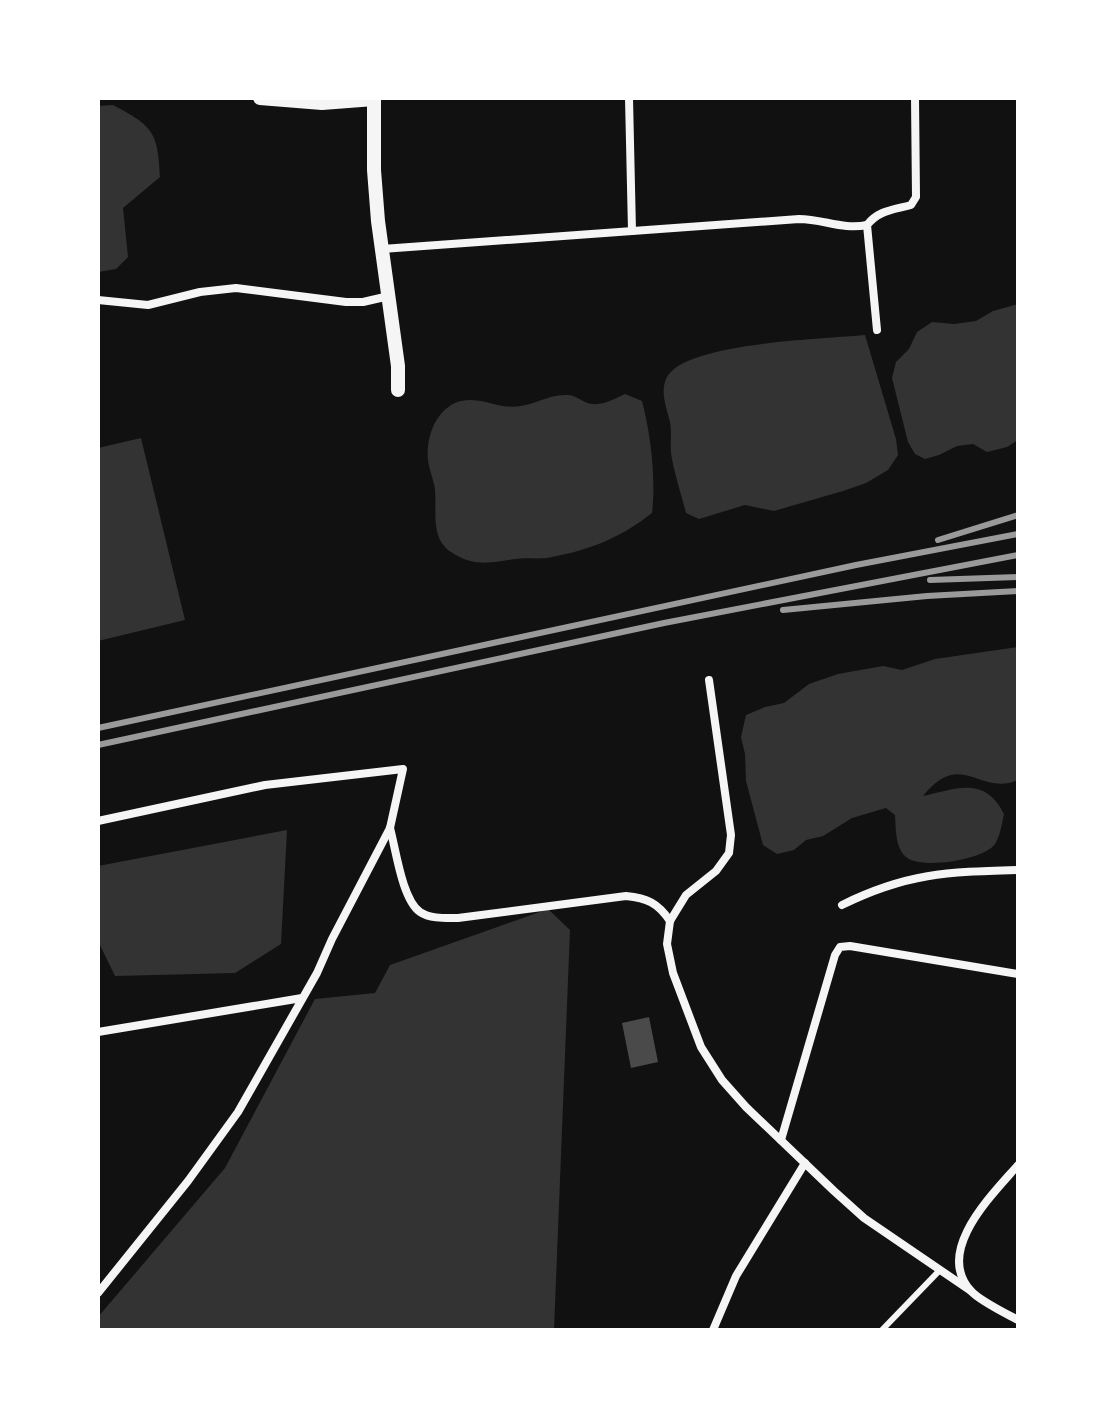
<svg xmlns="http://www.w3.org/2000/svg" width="1116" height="1428" viewBox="0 0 1116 1428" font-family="Georgia,serif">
<rect width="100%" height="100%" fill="#111"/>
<g fill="#333">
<path d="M113,105C153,126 158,132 160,177L123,208L128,257L116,269L98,272V106Z"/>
<polygon points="1018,304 1018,440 1007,447 987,452 973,444 957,446 939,455 925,459 915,454 908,442 892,378 896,362 909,349 917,332 932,322 954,324 976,321 993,311"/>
<path d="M865,335L896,439L898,455L888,470L866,483L843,491L774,511L745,505L699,519L686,513C681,493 674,473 671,453C670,442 672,432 670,422C667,409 660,393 666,379C681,342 827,339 865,335Z"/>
<path d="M625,394L642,401C651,435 656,479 652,513C622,537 590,550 552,557C540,560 527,557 515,559C492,563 473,567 451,552C430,538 437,512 435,490C434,480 429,470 428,460C426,439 434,413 455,403C471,396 487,403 503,406C531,410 544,394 568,395C574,395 579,399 585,402C599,408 612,400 625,394Z"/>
<polygon points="141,438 185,620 98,641 98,448"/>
<path d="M1018,647V780C979,797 962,748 923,796C955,789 985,775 1004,814C1002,824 1000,836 995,844C984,860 921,870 906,857C895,847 896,829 895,815L886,808L852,818L823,836L806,840L794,850L777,854L763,845L746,781L745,754L741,737L746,715L765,707L784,703L809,684L838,674L883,666L902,670L935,659Z"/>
<polygon points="287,830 281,944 235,973 115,976 98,941 98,866"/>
<polygon points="548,909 570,930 554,1330 98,1330 98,1317 225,1168 315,999 375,993 390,965"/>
</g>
<polygon fill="#4a4a4a" points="649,1017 658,1062 631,1068 622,1023"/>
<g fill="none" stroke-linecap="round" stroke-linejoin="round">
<polyline stroke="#f5f5f5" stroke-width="6" points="882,1330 940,1270"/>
<g stroke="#f5f5f5" stroke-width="8">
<polyline points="629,98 632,231"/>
<path d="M382,249L799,219C823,219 843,230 867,225"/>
<polyline points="98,300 148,305 200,292 236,288 346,302 363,302 389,296"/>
<path d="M877,330L867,225C879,210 893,210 911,205L916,197L915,98"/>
<polyline points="709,680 731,835 729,853 716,871 686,895 670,921 667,944 673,973 701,1047 722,1080 746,1107 834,1191 864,1218 971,1291"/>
<polyline points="98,821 265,785 403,769 390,828 332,939 317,973 238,1112 188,1181 98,1293"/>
<path d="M390,828C396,850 402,899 420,912C430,919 446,918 458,918L626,896C647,898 658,903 670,921"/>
<path d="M842,905C907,873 947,872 1018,870"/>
<polyline points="98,1032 302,998"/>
<polyline points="781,1140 835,955 840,947 850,946 1018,974"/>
<path d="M1018,1165C992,1195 934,1251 971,1291C980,1301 1005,1313 1018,1320"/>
<polyline points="713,1330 736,1276 805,1163"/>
</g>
<g stroke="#f5f5f5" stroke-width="14">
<polyline points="260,98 322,103 374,99"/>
<polyline points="374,98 374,170 378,221 398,366 398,390"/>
</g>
<g stroke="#9a9a9a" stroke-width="6">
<polyline points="938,540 1018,515"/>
<polyline points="930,580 1018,577"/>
<polyline points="783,610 927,596 1018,591"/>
<polyline points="98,728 856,565 1018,534"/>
<polyline points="98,745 664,623 1018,555"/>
</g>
</g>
<rect width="1116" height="1428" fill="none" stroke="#ffffff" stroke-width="200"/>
</svg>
